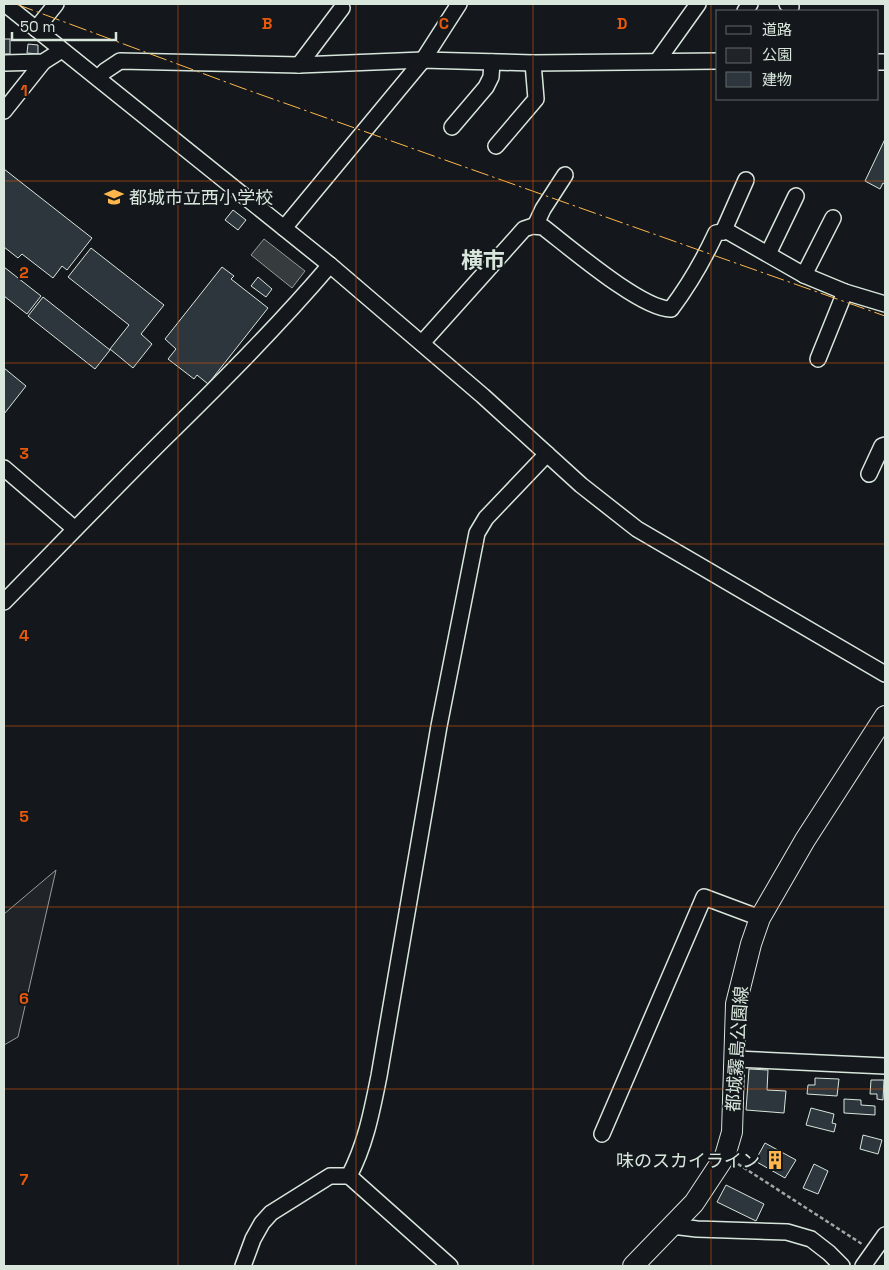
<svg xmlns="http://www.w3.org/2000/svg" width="889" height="1270" viewBox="0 0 889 1270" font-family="'Space Grotesk','Noto Sans JP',sans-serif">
<rect width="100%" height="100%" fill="#14181c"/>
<polygon fill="#202428" stroke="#939e99" points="56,870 18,1037 4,1045 4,914"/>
<polygon fill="#363b3e" stroke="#939e99" points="264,239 305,271 292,288 251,255"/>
<g fill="#2c363c" stroke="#d8e6dc">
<rect x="4" y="39" width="6" height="15"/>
<polygon points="28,44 38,45 38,54 27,53"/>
<polygon points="885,139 885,184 883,183 880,189 865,181"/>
<polygon points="4,169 92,238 67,270 62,266 53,278 22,254 18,258 4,247"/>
<polygon points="233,210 246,220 238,230 225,220"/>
<polygon points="91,248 164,305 141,334 152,344 133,368 110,349 129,325 68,277"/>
<polygon points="4,267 41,296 27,314 4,296"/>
<polygon points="222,267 234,276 231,279 268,308 208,384 197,375 194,379 168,359 176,349 165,339"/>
<polygon points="258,277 272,289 266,297 251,286"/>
<polygon points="43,297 110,350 95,369 28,316"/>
<polygon points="4,368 26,386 4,414"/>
<polygon points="749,1069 768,1070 767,1090 786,1091 784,1113 746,1110"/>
<polygon points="815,1078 839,1079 837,1096 807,1094 808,1085 815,1085"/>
<polygon points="871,1080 884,1080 883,1100 877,1099 877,1094 870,1094"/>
<polygon points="844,1099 861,1100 861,1105 875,1106 875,1115 844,1113"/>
<polygon points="811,1108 834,1114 832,1123 836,1124 834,1132 806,1125"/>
<polygon points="863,1135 882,1140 878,1154 860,1149"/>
<polygon points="765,1143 796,1160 785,1178 755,1161"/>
<polygon points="814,1164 828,1171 818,1194 803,1188"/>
<polygon points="726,1185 764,1204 756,1221 717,1202"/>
</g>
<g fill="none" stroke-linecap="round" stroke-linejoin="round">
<g stroke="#d8e6dc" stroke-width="18">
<g id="minor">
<polyline points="5,4 330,265 483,396 581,485 637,529 885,674"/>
<polyline points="787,4 791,7"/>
<polyline points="745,11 750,4"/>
<polyline points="36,29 56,4"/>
<polyline points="658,60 698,4"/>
<polyline points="878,62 885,62"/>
<polyline points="4,63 43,62 62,50"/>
<polyline points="299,65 342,8"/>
<polyline points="98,78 105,71 120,61 299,65 423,60 533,63 718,61"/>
<polyline points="4,111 43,62"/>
<polyline points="452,127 486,87 491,77 492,62"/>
<polyline points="496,146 536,99 533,63"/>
<polyline points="535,226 543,209 565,175"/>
<polyline points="284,228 423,60 459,4"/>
<polyline points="723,232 746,180"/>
<polyline points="768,254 796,196"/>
<polyline points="804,275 833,218"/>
<path d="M422,343L524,229L533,226L543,227C568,246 642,310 671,309C689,285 703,261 716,233L727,231L804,275L845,292L885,304"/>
<polyline points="818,359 845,292"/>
<polyline points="4,468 75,529"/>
<polyline points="869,474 882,446 885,445"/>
<path d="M4,602C57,548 110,493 163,440C221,383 278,326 330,265"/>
<polyline points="735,1059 885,1066"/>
<polyline points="602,1134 704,897 760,918"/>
<polyline points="349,1176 450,1266"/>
<polyline points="672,1226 697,1229 787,1232 811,1239 829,1253 842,1266"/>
<path d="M243,1266L253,1239L262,1223L271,1213L330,1176H349C366,1144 372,1110 379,1076L439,726L477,533L486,518L547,454"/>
<polyline points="863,1266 885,1235"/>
</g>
</g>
<g stroke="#d8e6dc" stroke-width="22">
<polyline id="major" points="633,1266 694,1203 725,1156 732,1132 736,1004 751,944 760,918 805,840 885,716"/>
</g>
<polyline stroke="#9da8a2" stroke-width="2.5" stroke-dasharray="4 2.5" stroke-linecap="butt" points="738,1164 862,1244"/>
<use href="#minor" stroke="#14181c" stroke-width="15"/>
<use href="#major" stroke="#14181c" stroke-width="20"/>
<polyline stroke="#ffb74d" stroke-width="1" stroke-dasharray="18 4 2.5 4" stroke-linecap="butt" points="16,4 242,88 885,316"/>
</g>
<path fill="none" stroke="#e8590c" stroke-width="1" stroke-opacity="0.55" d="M178,4V1266M356,4V1266M533,4V1266M711,4V1266M4,181H885M4,363H885M4,544H885M4,726H885M4,907H885M4,1089H885"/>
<defs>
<g id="school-bare" transform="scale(1.5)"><path d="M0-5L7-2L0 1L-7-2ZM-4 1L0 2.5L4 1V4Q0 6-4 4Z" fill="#ffb74d" stroke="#14181c" stroke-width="2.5" paint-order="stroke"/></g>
<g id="building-bare" transform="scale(1.5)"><path d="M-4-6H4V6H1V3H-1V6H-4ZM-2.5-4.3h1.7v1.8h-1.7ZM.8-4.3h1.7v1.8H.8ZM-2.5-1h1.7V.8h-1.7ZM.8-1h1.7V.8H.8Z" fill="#ffb74d" stroke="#14181c" stroke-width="2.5" paint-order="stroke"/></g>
</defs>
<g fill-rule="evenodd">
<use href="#school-bare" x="114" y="197"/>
<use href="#building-bare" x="775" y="1160"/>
</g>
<g text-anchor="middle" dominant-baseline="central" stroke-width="4" stroke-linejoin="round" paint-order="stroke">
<g font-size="18" fill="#d8e6dc" stroke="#14181c" text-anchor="start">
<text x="129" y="197">都城市立西小学校</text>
<text x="760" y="1160" text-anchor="end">味のスカイライン</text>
</g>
<g font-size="18" fill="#d8e6dc" stroke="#14181c">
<text transform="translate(737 1049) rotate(-86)">都城霧島公園線</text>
</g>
<g font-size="22" font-weight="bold" fill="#d8e6dc" stroke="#14181c">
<text x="483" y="260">横市</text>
</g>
</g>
<g font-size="16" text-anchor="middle" font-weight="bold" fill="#e8590c" stroke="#14181c" stroke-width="4" stroke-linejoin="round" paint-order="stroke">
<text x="267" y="29">B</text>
<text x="444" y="29">C</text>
<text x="622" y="29">D</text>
<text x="24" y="96">1</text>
<text x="24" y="278">2</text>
<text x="24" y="459">3</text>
<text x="24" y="641">4</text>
<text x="24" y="822">5</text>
<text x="24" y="1004">6</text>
<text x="24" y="1185">7</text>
</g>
<rect width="889" height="1270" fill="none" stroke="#d8e6dc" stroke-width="10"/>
<rect x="716" y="10" width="162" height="90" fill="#14181c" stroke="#626a69"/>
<rect x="726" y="26" width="25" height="8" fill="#14181c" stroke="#626a69"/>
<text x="762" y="35" font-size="15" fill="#d8e6dc">道路</text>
<rect x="726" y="48" width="25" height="15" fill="#202428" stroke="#626a69"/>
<text x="762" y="60" font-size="15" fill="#d8e6dc">公園</text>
<rect x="726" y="72" width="25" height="15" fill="#2c363c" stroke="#626a69"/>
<text x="762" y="85" font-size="15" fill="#d8e6dc">建物</text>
<path d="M12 32v8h104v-8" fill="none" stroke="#d8e6dc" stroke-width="2.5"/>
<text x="20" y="32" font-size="15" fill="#d8e6dc" stroke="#14181c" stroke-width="4" paint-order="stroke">50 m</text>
</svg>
